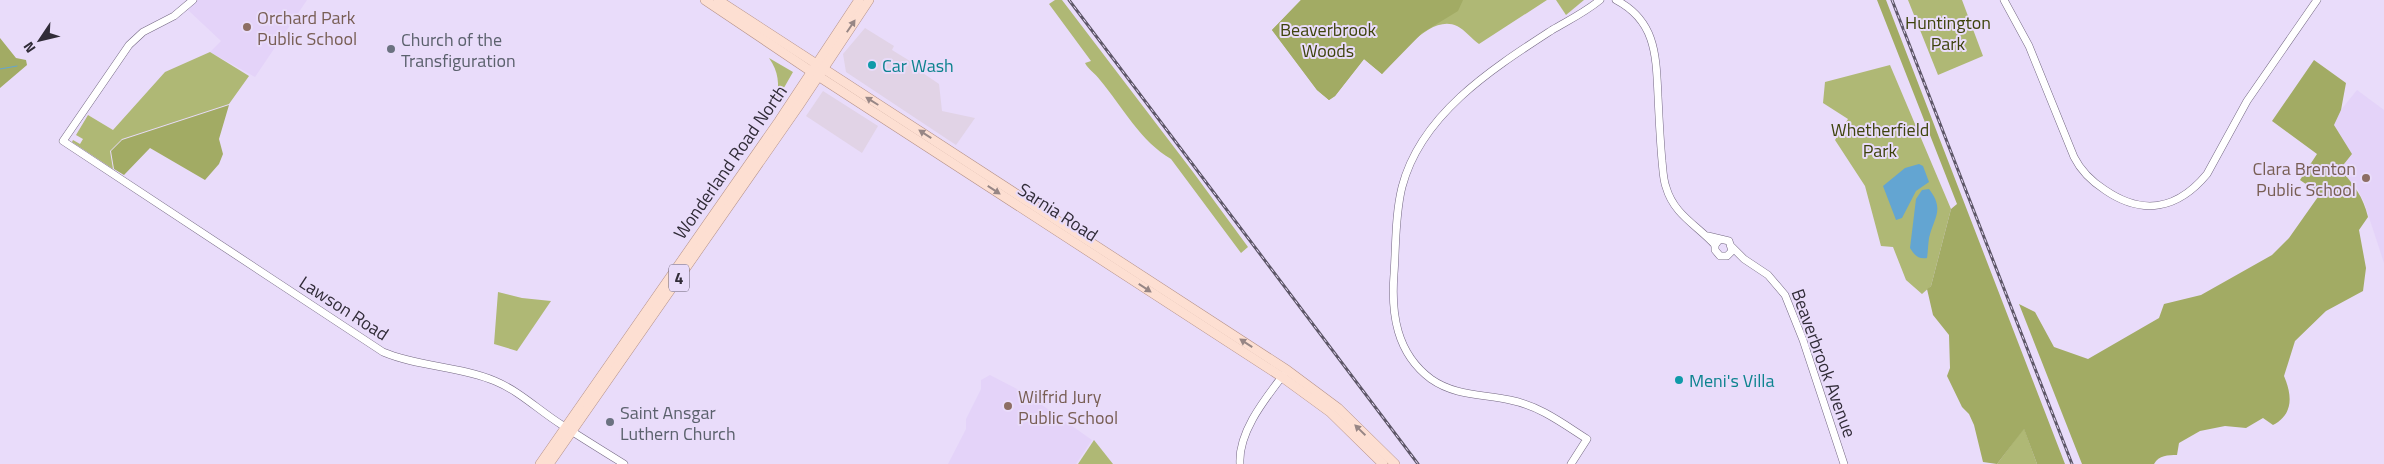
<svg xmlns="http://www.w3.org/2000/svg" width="2384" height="464" viewBox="0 0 2384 464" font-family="'Titillium Web',sans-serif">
<rect width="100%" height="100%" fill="#e9dcfa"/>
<g fill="#e1d3e6">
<polygon points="865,28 894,46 892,50 918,66 917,69 939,84 942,111 975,118 956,145 846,72 843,54"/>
<polygon points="823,91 878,126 862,153 806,116"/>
</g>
<g fill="#e4d3f9">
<polygon points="197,0 307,0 255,77 210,52 221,41 188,10"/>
<polygon points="2357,90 2384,110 2384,263 2364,202 2357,188 2339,169 2352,154 2334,125 2341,110"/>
<polygon points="990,375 1025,393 1092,440 1076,464 948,464 966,429 966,419 981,389 981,380"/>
</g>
<g fill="#afb875">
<path d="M1055,0H1062L1193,172L1248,247L1241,253L1171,159C1141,142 1122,106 1100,80C1095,73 1088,69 1085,63L1091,61L1049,4Z"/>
<path d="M1301,0H1547L1479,44C1472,39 1465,30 1457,26C1431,13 1398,57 1382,74L1364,59L1335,96L1329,100L1317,90L1272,30Z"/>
<polygon points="1556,0 1584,0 1566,15"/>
<polygon points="1908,0 1962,0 1983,56 1938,75"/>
<polygon points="210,52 249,76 229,104 122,139 110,151 113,169 72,142 73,140 80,144 83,139 76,135 88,115 113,130 165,72"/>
<path d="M769,58L793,72L777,100C779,84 779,72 769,58Z"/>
<polygon points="1890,65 1951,209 1931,286 1922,294 1906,280 1893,247 1881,246 1865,186 1835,140 1848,119 1823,103 1825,82"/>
<polygon points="498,292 522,298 551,301 517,351 494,344"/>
<polygon points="2024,428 2037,464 1997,464"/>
<polygon points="1094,440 1113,464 1078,464"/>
</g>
<g fill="#a2ab64">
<polygon points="1301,0 1463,0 1458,11 1422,33 1382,74 1364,59 1335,96 1329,100 1317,90 1272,30"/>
<polygon points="1877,0 1886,0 2065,464 2037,464 2024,429 1997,464 1983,462 1974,425 1969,414 1962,407 1947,376 1950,368 1949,335 1933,315 1927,289 1931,286 1951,209 1957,204"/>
<polygon points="0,38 16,58 26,60 27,65 0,88"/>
<path d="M2314,60L2346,83L2341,110L2334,125L2352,154L2340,169C2354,185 2363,196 2368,217L2359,230L2366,268L2363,291L2326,311L2295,341L2284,376C2292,395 2294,414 2273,425L2263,418L2246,428L2225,426L2200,431L2179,443L2177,455C2168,455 2159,455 2154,464H2082L2019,304L2035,312L2054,347L2088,359L2159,318L2164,304L2201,295L2272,255L2289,238L2320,194L2300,180L2317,154L2272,121Z"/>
<polygon points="229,105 219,139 223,154 219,164 205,180 150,148 124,175 114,169 111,151 122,140"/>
</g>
<g fill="#63a5d2">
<polygon points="1919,164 1923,166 1929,182 1916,191 1902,218 1896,220 1883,186 1905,168"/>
<path d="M1929,189C1945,210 1934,217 1929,238C1928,245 1928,252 1927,258C1918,259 1915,256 1910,248L1916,199L1922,190Z"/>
</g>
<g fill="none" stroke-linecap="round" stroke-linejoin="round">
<polyline stroke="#63a5d2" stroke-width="1" points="0,69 17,66"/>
<g stroke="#736782" stroke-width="8">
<g id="minor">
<path d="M193,0L174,16L143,32L129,45L63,141L383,352C419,367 459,366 495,381C521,392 538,410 562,425C582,438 603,451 624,464"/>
<path d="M1616,0C1656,21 1656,55 1658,96C1659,117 1660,139 1662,161C1663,169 1663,179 1666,187C1674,215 1697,225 1715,245"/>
<path d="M2004,0L2029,46L2074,157C2081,171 2091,181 2105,190C2143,216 2178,209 2207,174L2247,101L2317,0"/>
<polyline points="1708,236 1729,241 1732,251 1727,256 1720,256 1715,250 1715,245 1719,240"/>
<polyline points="1732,247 1744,259 1768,275 1785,295 1803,340 1844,464"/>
<path d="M1240,464C1238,432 1265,399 1284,374"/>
<path d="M1571,464L1587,439C1562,423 1540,406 1510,400C1483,394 1455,396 1431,379C1396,353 1391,313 1394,274C1396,246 1395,215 1402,187C1421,114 1492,69 1552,30C1569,20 1584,13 1600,0"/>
</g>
</g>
<g stroke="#b59289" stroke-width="10">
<g id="major">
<polyline points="705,0 812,72 1282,377 1330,412 1383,464"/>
<polyline points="718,0 1287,370 1338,408 1395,464"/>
<polyline points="540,464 779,121 859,0"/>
<polyline points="549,464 798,107 869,0"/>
</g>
</g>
<use href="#minor" stroke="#fff" stroke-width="7"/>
<use href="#major" stroke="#fddfd2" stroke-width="9"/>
<g stroke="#5e5768" stroke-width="3">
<g id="rail">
<polyline points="1069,0 1418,464"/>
<polyline points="1892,0 2072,464"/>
</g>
</g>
<use href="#rail" stroke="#e9dcfa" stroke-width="1" stroke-dasharray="4" stroke-linecap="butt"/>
</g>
<defs><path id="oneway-solid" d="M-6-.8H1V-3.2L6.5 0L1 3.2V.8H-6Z" transform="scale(1.25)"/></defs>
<g fill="#978685">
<use href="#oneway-solid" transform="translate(851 26) rotate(-56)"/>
<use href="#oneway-solid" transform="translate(872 101) rotate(-148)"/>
<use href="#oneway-solid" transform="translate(925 134) rotate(-147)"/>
<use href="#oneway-solid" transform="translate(994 190) rotate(33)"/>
<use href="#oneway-solid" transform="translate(1145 288) rotate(33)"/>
<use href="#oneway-solid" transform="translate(1246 343) rotate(-147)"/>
<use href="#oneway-solid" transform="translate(1360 430) rotate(-136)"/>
</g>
<g fill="#8d6e63" stroke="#e9dcfa" stroke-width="2">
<circle cx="247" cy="27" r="5"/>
<circle cx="2366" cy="178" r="5"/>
<circle cx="1008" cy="406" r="5"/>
</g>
<g fill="#6b7280" stroke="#e9dcfa" stroke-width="2">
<circle cx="391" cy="49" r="5"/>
<circle cx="610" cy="422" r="5"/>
</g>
<g fill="#0f9aa8" stroke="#e9dcfa" stroke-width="2">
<circle cx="872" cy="65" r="5"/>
<circle cx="1679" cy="380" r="5"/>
</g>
<g text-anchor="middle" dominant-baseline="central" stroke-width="4" stroke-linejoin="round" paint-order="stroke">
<rect fill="#e9dcfa" stroke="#686172" stroke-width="1" x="669" y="264.5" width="20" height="27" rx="4"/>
<g font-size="16" font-weight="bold" fill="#312c38">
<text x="679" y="278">4</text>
</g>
<g font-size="18" fill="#785e54" stroke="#e9dcfa" text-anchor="start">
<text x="257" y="17">Orchard Park<tspan x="257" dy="21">Public School</tspan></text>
<text x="2356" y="168" text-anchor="end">Clara Brenton<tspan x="2356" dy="21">Public School</tspan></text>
<text x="1018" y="396">Wilfrid Jury<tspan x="1018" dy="21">Public School</tspan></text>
</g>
<g font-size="18" fill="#3e430c" stroke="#e9dcfa">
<text x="1948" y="22">Huntington<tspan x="1948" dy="21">Park</tspan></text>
<text x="1328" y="29">Beaverbrook<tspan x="1328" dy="21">Woods</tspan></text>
<text x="1880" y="129">Whetherfield<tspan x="1880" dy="21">Park</tspan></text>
</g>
<g font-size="18" fill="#5b616d" stroke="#e9dcfa" text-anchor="start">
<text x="401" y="39">Church of the<tspan x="401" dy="21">Transfiguration</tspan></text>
<text x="620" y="412">Saint Ansgar<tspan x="620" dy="21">Luthern Church</tspan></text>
</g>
<g font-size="18" fill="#0d838f" stroke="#e9dcfa" text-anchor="start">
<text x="882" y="65">Car Wash</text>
<text x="1689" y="380">Meni's Villa</text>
</g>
<g font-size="18" fill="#312c38" stroke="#e9dcfa">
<text transform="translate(730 162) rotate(-55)">Wonderland Road North</text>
<text transform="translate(1058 212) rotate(33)">Sarnia Road</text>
<text transform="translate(344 308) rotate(33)">Lawson Road</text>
<text transform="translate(1824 363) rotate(70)">Beaverbrook Avenue</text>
</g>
</g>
<g transform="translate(40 40) rotate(235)" stroke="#e9dcfa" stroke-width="4" paint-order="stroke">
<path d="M0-4L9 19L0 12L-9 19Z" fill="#312c38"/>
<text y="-8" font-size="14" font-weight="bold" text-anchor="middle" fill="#312c38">N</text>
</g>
</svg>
